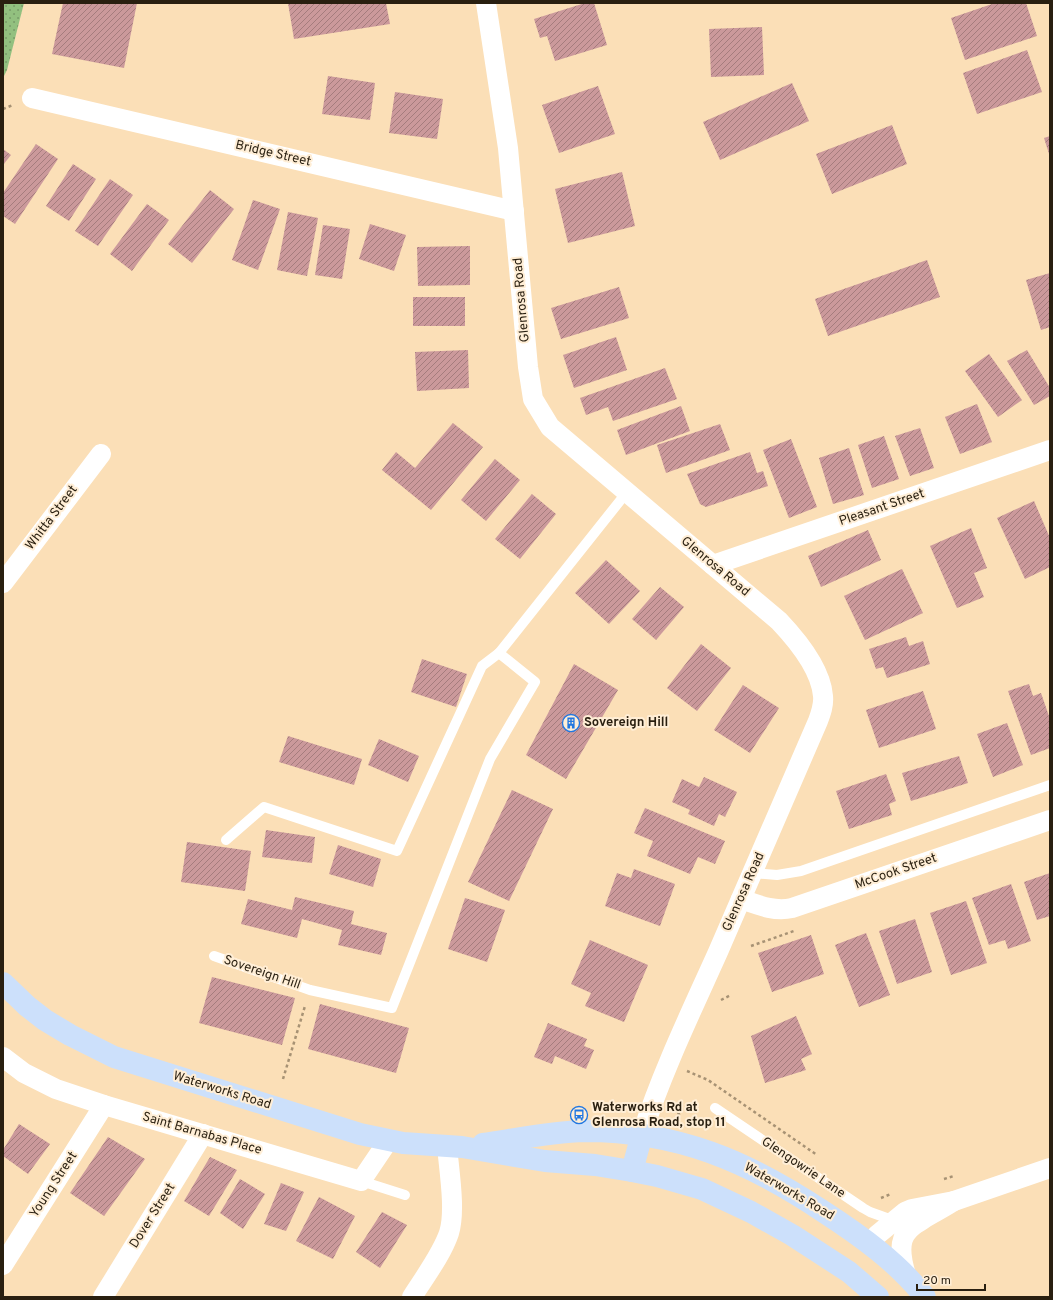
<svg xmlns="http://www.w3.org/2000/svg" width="1053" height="1300" viewBox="0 0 1053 1300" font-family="Overpass,sans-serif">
<defs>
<pattern id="grass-dots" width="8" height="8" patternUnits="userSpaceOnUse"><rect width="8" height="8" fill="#92c07f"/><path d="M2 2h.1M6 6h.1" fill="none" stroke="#779b67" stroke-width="1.8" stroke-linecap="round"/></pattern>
<pattern id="building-hatch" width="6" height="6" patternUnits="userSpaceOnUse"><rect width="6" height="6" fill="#cb999b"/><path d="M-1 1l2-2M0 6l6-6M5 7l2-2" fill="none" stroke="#a57c7d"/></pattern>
</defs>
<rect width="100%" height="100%" fill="#fbdfb7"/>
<polygon fill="url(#grass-dots)" points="3,3 24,3 7,70 3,78"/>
<g fill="url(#building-hatch)">
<polygon points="63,3 137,3 124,68 52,54"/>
<polygon points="288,3 386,3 390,24 294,39"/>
<polygon points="585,3 594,3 607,45 555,61 547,36 540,38 534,19"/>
<polygon points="995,3 1026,3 1037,36 965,60 951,18"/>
<polygon points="762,27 764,75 711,77 709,29"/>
<polygon points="1027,50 1042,92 977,114 963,73"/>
<polygon points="328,76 375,83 370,120 322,114"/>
<polygon points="792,83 809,121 720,160 703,122"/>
<polygon points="598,86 615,134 559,153 542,105"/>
<polygon points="395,92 443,99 437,139 389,133"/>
<polygon points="892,125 907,164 832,194 816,154"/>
<polygon points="1050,136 1050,157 1044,138"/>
<polygon points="36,144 58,159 15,224 3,216 3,193"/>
<polygon points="3,149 11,155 3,165"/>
<polygon points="73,164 96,179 69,221 46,206"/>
<polygon points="622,172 635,226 568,243 555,189"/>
<polygon points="110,179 133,195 98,246 75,231"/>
<polygon points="210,190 234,209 192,263 168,244"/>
<polygon points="253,200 280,209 258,270 232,260"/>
<polygon points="147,204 169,220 132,271 110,254"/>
<polygon points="288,212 318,218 307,276 277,270"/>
<polygon points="370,224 406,235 394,271 359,259"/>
<polygon points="323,225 350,229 342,279 315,275"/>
<polygon points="470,246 470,285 418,286 417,247"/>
<polygon points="927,260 940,297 828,336 815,299"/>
<polygon points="1050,273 1050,327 1041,330 1026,280"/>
<polygon points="619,287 629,318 561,339 551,308"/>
<rect x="413" y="297" width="52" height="29"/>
<polygon points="616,337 627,370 574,388 563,355"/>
<polygon points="468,350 469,388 417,391 415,352"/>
<polygon points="1027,350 1050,388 1050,396 1034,405 1007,361"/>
<polygon points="989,354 1022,400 998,417 965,371"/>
<polygon points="665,368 677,399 613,421 608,407 586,415 580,398"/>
<polygon points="977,404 992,442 960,454 945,417"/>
<polygon points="681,406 690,431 626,455 617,430"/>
<polygon points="453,423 483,447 431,510 382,470 396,452 415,468"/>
<polygon points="720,424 730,450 666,473 657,445"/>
<polygon points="920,428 934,468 910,476 895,436"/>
<polygon points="884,436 899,479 872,488 858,445"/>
<polygon points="791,439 817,507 789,518 763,450"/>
<polygon points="849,448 864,495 833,504 819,458"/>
<polygon points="750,452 757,473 763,471 768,486 706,507 700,504 687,474"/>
<polygon points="495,459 520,480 486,521 461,500"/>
<polygon points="532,494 556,514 520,559 495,539"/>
<polygon points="1034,501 1050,538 1050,567 1025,579 997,518"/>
<polygon points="971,528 987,568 974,573 984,597 957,608 930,546"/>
<polygon points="868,530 881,560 821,587 808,556"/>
<polygon points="606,560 640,591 609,624 575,593"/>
<polygon points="902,569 923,613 865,640 844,596"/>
<polygon points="660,587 684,607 656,640 632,619"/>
<polygon points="906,637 909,646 923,641 930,664 887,678 883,667 876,669 869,649"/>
<polygon points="701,644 731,668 697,711 667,688"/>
<polygon points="422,659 467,674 456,707 411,692"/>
<polygon points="574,664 618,690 566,779 526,755"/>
<polygon points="1029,684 1033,696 1041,693 1050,719 1050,748 1031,755 1008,691"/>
<polygon points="743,685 779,708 750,753 714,730"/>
<polygon points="923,691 936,729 879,748 866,710"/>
<polygon points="1007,723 1023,765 993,777 977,734"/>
<polygon points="288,736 362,759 354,785 279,762"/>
<polygon points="379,739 419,756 408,782 368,765"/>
<polygon points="959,756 968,783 911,801 902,773"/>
<polygon points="886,774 896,801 889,804 892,815 849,829 836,791"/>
<polygon points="704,777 737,792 725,817 719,814 714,826 688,814 690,810 672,802 682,779 699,787"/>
<polygon points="512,790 553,809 509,901 468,882"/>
<polygon points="645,808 725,841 715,864 698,857 690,874 647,856 653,841 634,833"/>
<polygon points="266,830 315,837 312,863 262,857"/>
<polygon points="187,842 251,851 245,891 181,882"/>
<polygon points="338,845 381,859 373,887 329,874"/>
<polygon points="634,869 675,884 660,926 605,906 617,873 631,878"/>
<polygon points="1050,873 1050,916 1037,920 1024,882"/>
<polygon points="1011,884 1031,941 1008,949 1005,940 989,945 972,898"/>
<polygon points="295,897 354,911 351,924 387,933 381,955 338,945 342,930 302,919 297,938 241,924 248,899 292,910"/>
<polygon points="465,898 505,910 487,962 448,949"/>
<polygon points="966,901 987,963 951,975 930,913"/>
<polygon points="915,919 932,972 897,984 879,931"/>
<polygon points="866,933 890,995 859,1007 835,945"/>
<polygon points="811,935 824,974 772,992 758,953"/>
<polygon points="590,940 648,965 624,1022 585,1006 591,993 571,984"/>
<polygon points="212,977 295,998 282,1045 199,1023"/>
<polygon points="320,1004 409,1028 396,1073 308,1049"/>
<polygon points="796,1016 812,1054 801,1059 806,1070 765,1083 751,1036"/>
<polygon points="548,1023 587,1039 584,1046 594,1050 586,1069 555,1056 552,1064 534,1057"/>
<polygon points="19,1124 50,1144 28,1174 3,1156 3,1150"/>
<polygon points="108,1137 145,1159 104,1216 70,1193"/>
<polygon points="210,1157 237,1170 209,1216 184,1201"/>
<polygon points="240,1179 265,1194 243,1229 220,1213"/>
<polygon points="281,1183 304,1192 286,1231 264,1224"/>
<polygon points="319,1197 355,1216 333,1259 296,1241"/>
<polygon points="382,1212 407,1225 380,1268 356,1252"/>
</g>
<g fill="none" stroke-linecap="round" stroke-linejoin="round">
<g stroke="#a79274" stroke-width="2.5" stroke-dasharray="3 3" stroke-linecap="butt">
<polyline points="3,109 13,105"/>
<polyline points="751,946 794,931"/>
<polyline points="721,1000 731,995"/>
<polyline points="687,1071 708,1080 817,1155"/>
<polyline points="283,1079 305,1006"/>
<polyline points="675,1107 680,1116"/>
<polyline points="944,1179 954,1176"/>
<polyline points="881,1198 891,1194"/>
</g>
<g stroke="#fff" stroke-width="10">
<polyline points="226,840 264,807 397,851 482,666 499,653 627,492"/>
<polyline points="753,873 777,875 801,871 1050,785"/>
<polyline points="214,956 310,990 392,1008 490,759 535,682 499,653"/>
<polyline points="715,1108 863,1208 870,1212 895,1221"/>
<polyline points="361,1181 405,1195"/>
</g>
<g stroke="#fff" stroke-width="20">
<path d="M486,3L508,148L528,367L533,399L550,427L779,621C797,640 821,670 823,696C824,705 821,713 818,721C785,798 752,875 718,952C691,1012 662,1072 642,1134"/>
<polyline points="32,98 514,211"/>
<polyline points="713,565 1050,450"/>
<polyline points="3,583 101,454"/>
<path d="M741,899C758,905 774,912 792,908L1050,820"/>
<polyline points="3,1057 24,1073 56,1089 104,1105 361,1181 388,1141"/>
<polyline points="954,1201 1050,1168"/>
<path d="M871,1245L877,1235L905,1212L912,1209L954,1201C945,1207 935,1212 925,1218C920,1222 912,1225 908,1231C897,1242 902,1262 906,1275"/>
<polyline points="3,1265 104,1105"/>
<polyline points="103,1297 203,1134"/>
<path d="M412,1297C424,1278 442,1254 449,1233C456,1211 449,1170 447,1146"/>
</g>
<g stroke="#cce0fb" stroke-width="22">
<polyline points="3,983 27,1006 45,1020 70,1035 114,1057 360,1134 403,1143 462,1147 545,1161 595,1165 632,1171 657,1176 702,1189 751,1212 792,1235 849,1272 878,1297"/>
<path d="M483,1144C517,1139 551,1132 585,1131C677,1131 748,1161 824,1212C861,1236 897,1262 925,1297"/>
<polyline points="632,1171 642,1134"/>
</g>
</g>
<defs>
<g id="building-ring" transform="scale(0.9)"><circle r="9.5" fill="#ffeed6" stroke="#2177e1" stroke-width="1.5"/><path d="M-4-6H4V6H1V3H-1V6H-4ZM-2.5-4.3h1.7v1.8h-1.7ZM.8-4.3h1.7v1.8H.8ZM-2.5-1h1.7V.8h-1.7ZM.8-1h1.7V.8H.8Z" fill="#2177e1"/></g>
<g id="bus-ring" transform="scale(0.9)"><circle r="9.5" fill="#ffeed6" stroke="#2177e1" stroke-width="1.5"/><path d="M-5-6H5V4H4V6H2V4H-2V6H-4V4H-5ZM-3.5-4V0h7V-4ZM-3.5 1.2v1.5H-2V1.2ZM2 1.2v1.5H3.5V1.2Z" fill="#2177e1"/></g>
</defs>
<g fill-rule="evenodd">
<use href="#building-ring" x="571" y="723"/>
<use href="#bus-ring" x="579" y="1115"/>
</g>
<g text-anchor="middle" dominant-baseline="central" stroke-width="4" stroke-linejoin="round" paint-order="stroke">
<g font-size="13" fill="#291f10" stroke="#ffeed6">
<text transform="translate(273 154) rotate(13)">Bridge Street</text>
<text transform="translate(522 300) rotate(-95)">Glenrosa Road</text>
<text transform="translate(882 508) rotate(-19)">Pleasant Street</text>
<text transform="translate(52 518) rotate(-53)">Whitta Street</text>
<text transform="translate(715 567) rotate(40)">Glenrosa Road</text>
<text transform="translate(896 872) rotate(-19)">McCook Street</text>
<text transform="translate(744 892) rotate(-66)">Glenrosa Road</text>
<text transform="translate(262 973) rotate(19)">Sovereign Hill</text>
<text transform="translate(222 1091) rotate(17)">Waterworks Road</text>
<text transform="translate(202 1134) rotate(16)">Saint Barnabas Place</text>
<text transform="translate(803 1168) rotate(34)">Glengowrie Lane</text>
<text transform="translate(54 1185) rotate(-57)">Young Street</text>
<text transform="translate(789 1192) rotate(30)">Waterworks Road</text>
<text transform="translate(153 1216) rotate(-58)">Dover Street</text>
</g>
<g font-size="13" font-weight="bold" fill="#291f10" stroke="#ffeed6" text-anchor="start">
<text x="584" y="723">Sovereign Hill</text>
<text x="592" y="1108">Waterworks Rd at<tspan x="592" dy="15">Glenrosa Road, stop 11</tspan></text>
</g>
</g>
<rect width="1053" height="1300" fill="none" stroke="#291f10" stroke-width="8"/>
<path d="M917 1284v6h68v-6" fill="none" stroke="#291f10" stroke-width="2"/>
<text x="923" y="1284" font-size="12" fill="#291f10" stroke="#ffeed6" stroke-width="3" paint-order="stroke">20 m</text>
</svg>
